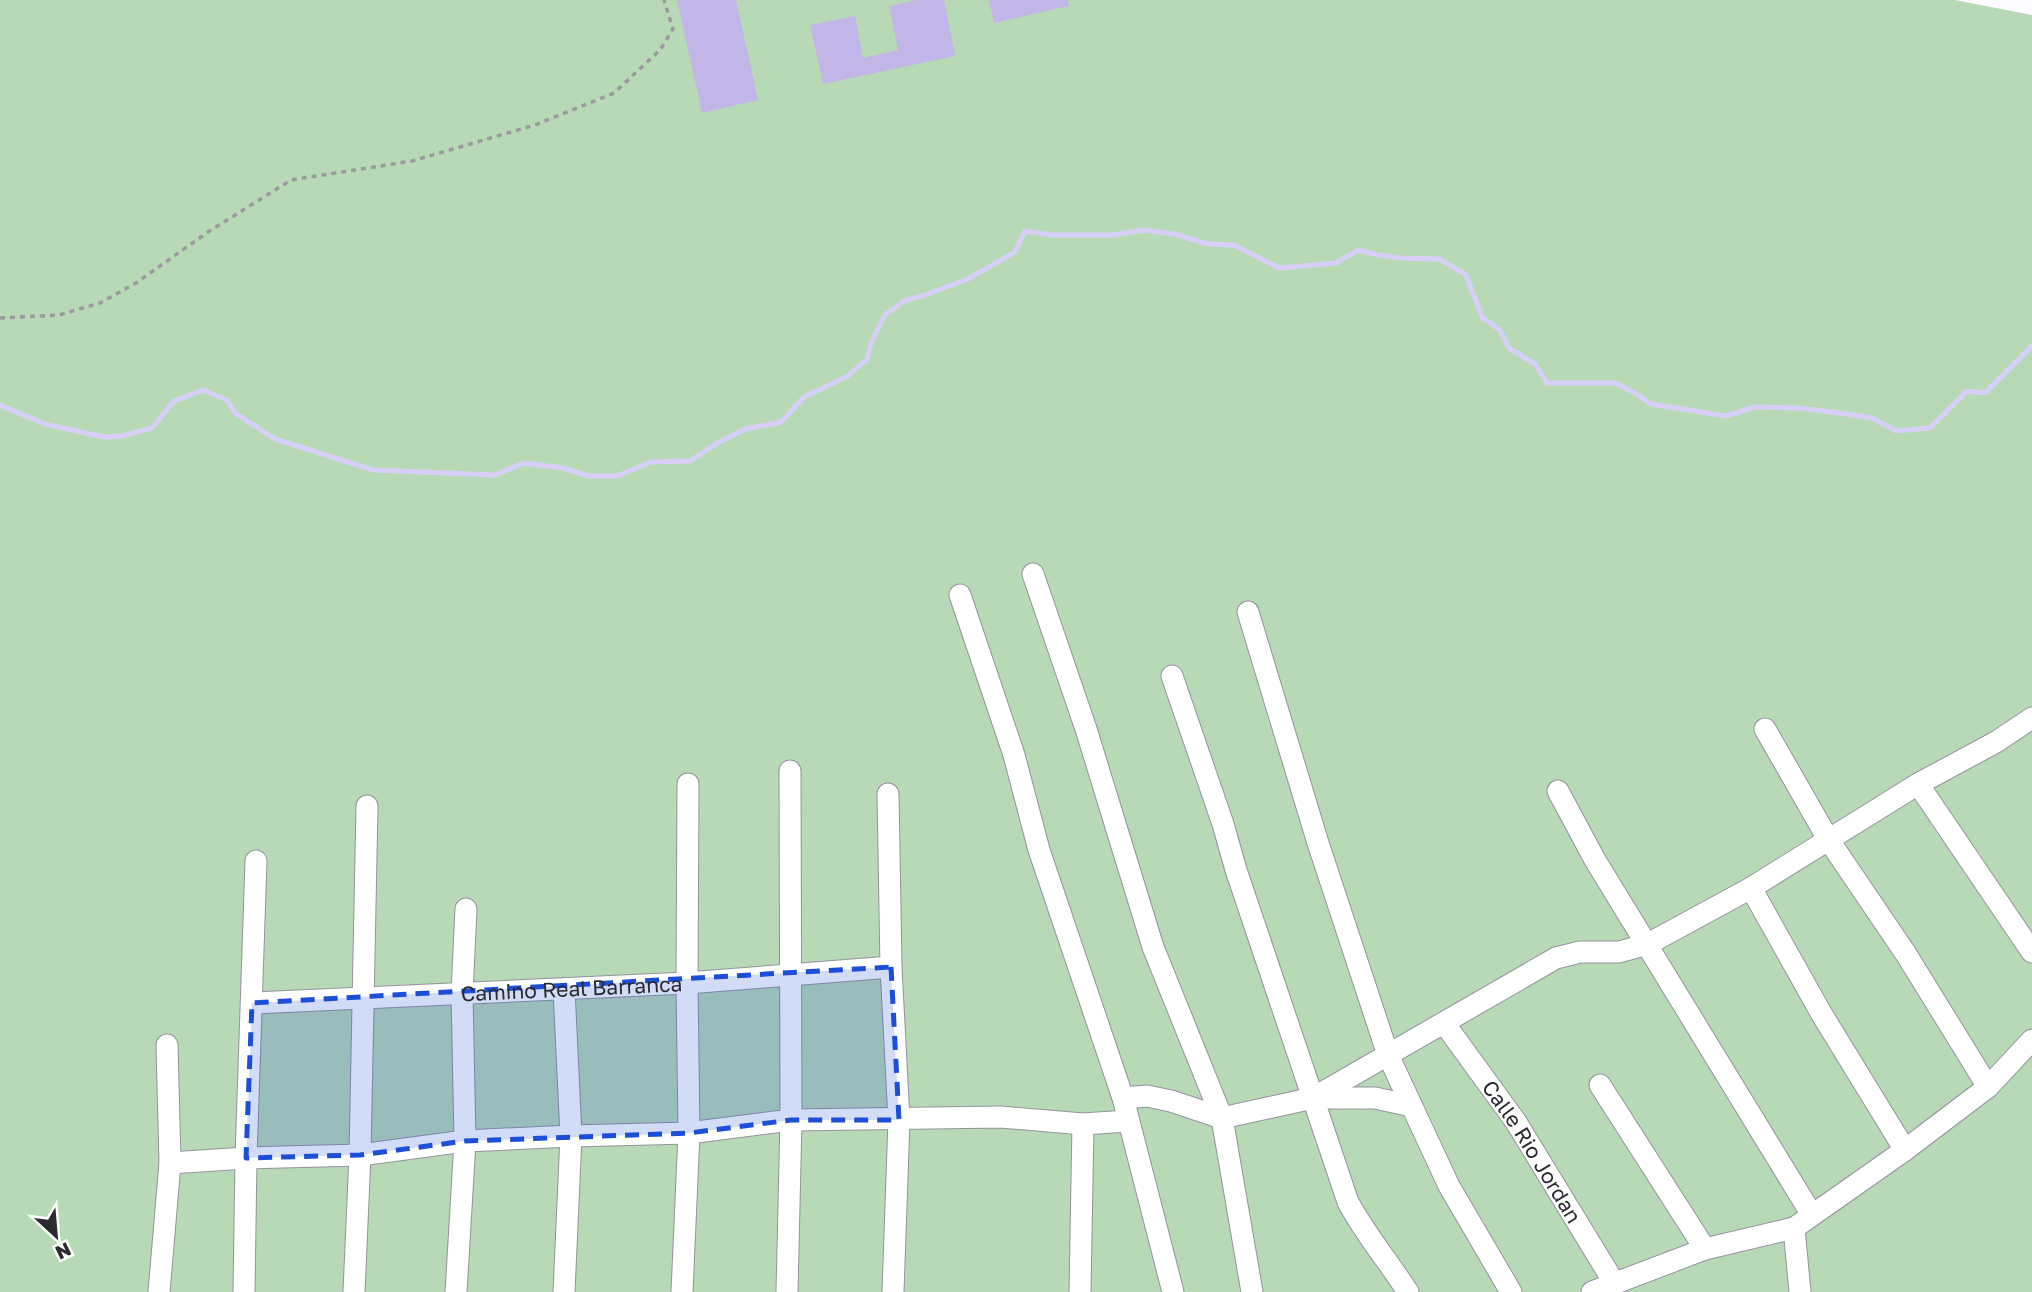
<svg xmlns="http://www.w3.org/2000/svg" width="2032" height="1292" viewBox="0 0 2032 1292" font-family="'Golos Text',sans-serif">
<rect width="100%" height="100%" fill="#fbfafe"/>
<polygon fill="#b8d9b5" points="0,0 1955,0 2032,15 2032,1292 0,1292"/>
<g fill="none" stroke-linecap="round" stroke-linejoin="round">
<polyline stroke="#d8cff8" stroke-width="5" points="0,405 45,424 104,437 122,436 152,428 174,401 203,390 227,400 235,413 275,439 373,470 495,475 524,463 563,468 588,476 617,476 651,462 690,461 719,442 745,429 781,422 804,397 848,376 867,359 871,343 885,315 904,301 925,295 968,279 1015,252 1025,231 1052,235 1112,235 1144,230 1174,234 1208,244 1234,245 1279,268 1336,263 1358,250 1378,255 1400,258 1440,259 1466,275 1482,317 1500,330 1509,348 1535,364 1547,383 1615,383 1635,393 1651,404 1726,416 1755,407 1799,408 1840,413 1872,418 1896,431 1930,428 1967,391 1985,393 2032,346"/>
</g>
<g fill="#c1b6e7">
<polygon points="677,0 736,0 758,100 702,113"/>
<polygon points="917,0 944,0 955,56 823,84 810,25 855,16 863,58 898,50 889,6"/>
<polygon points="989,0 1068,0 1069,6 994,23"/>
</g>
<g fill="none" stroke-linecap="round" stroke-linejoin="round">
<g stroke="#9592a1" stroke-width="23">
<g id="street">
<polyline points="1033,574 1086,729 1153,947 1222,1118 1252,1292"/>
<polyline points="960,595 1014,755 1039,850 1123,1098 1173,1292"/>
<polyline points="1248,612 1318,843 1388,1055 1449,1186 1511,1292"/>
<path d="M1172,676L1223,824L1236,870L1348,1202C1365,1234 1388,1261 1408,1292"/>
<polyline points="1765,729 1828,839 1906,954 1988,1087"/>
<polyline points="1918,784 2032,952"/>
<polyline points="1558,791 1595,860 1812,1215"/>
<polyline points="888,794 891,967 899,1120 893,1292"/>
<polyline points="1751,888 1821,1013 1905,1150"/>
<polyline points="564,989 571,1136 564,1292"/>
<path id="s1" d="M252,1003L687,983L891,967"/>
<path id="s2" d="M1444,1023L1516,1122L1615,1284"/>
<polyline points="1600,1085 1705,1249"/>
<polyline points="1123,1098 1147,1096 1171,1101 1222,1118 1313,1098 1556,958 1580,952 1619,952 1648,944 1751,888 1918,784 1996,742 2032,718"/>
<polyline points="1314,1098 1375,1098 1412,1106"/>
<polyline points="170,1163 246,1158 360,1155 465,1141 571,1136 689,1133 791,1120 1001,1117 1083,1124 1128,1121"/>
<polyline points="1794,1228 1800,1292"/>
<polyline points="159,1292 170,1163 167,1045"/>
<polyline points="244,1292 246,1158 256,861"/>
<polyline points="354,1292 360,1155 367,806"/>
<polyline points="456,1292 465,1141 462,993 466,909"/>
<polyline points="682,1292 689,1133 687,983 688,784"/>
<polyline points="787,1292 791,1120 790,771"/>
<polyline points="1080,1292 1083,1124"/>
<polyline points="1592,1292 1705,1249 1794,1228 1905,1150 1988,1087 2032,1040"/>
</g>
</g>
<polyline stroke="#9b9a9f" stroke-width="3.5" stroke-dasharray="5 5" stroke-linecap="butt" points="0,318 59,315 100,303 136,283 208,232 291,180 412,161 535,125 614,93 660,50 673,29 664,0"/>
<use href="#street" stroke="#fff" stroke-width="21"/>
</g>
<path fill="#1d4ed8" fill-opacity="0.2" stroke="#1d4ed8" stroke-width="5" stroke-dasharray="14 9" stroke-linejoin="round" d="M891,967L899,1120H791L689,1133L465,1141L360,1155L246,1158L252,1003Z"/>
<g text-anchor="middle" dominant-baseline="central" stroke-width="7" stroke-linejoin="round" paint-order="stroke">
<g font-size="21" fill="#2b2a30" stroke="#fff">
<text stroke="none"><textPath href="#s1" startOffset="320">Camino Real Barranca</textPath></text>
<text stroke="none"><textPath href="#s2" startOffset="156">Calle Rio Jordan</textPath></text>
</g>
</g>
<g transform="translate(56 1236) rotate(154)" stroke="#ffffff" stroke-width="5" paint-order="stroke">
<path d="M0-5L12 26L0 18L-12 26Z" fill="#2b2a30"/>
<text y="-10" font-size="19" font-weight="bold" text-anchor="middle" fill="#2b2a30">N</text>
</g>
</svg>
